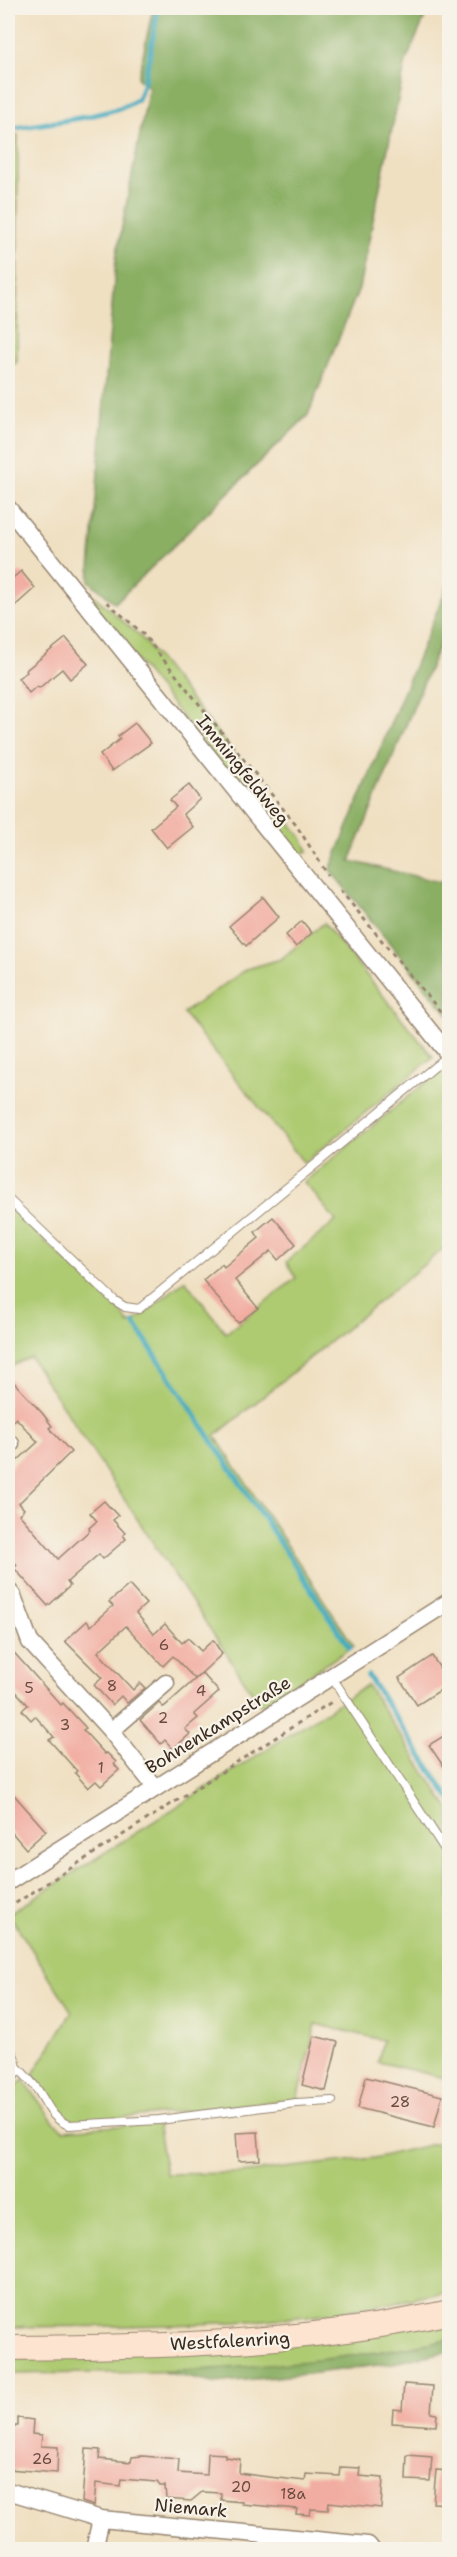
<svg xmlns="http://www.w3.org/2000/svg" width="457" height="2557" viewBox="0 0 457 2557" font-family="'Shantell Sans',sans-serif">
<rect width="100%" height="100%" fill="#f7f3e8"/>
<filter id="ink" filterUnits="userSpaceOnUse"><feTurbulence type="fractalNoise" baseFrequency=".0167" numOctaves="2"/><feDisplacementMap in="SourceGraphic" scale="12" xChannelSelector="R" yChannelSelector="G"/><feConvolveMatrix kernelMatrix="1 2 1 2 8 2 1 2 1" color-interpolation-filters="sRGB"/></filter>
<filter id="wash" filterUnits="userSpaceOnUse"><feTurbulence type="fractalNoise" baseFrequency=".008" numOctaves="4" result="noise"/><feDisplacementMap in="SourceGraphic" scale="24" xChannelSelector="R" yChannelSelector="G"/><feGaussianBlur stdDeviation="1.35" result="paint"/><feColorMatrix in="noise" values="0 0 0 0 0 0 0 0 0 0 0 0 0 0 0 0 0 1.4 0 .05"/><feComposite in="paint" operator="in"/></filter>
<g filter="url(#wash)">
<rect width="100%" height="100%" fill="#f0e0c2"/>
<g fill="#aecb72" stroke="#747a48" stroke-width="1.5">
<polygon points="18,135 17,362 8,369 8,137"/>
<polygon points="85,588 140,636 302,838 308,851 301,855 293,853 79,590"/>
<polygon points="324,923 433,1057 304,1163 183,1013 247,969 281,959"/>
<polygon points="442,1069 449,1078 449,1244 215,1436 354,1646 261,1706 30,1357 8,1368 8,1206 121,1312 129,1324 138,1319 185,1280 226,1333 296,1278 286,1262 336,1221 304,1182"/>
<path d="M367,1685L449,1809V2079L378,2062L383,2040L316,2024L297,2099L75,2123C55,2115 45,2092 33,2074L72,2012L9,1914Z"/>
<path d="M24,2080L53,2121L63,2130L157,2123L166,2174L240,2173L374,2158L442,2142L449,2113V2291C396,2303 342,2313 287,2318C194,2327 101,2326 8,2327V2091Z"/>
<path d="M449,2320V2339C387,2352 323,2363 259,2367C175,2373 91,2373 8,2374V2355Z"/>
</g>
<g fill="#8aaf64" stroke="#626c41" stroke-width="1.5">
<polygon points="153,8 429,8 406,61 359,288 308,415 115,603 89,581 116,258 149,87 138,79"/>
<polygon points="449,582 449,621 350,861 449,884 449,1016 330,870"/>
<path d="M449,2339V2351L393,2363L316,2373L214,2383L163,2372C259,2367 355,2359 449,2339Z"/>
</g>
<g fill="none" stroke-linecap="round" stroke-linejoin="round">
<g stroke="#40aabf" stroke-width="5">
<path d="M8,129C31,125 125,115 138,98C146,86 155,25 158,8"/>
<polyline points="134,1323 350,1648"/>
<polyline points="368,1676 450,1799"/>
</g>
</g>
<g id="blocks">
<g fill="#f2ada2">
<polygon points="21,571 35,588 8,612 8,582"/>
<polygon points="66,638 88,664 70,679 62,669 39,688 37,686 29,693 18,678 27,672 26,670"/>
<polygon points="135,723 151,743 112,771 100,755 120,739 118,736"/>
<polygon points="189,785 200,799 183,814 193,827 167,848 151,828 176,807 170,800"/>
<polygon points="263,897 279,917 246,946 229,926"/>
<polygon points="302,921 312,933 296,947 286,935"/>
<polygon points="273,1217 296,1244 278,1260 271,1251 235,1280 258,1308 238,1323 203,1280 222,1264 224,1267 259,1238 255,1232"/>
<polygon points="8,1376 43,1414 52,1426 49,1428 71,1452 19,1503 24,1509 19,1514 58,1559 90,1530 89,1528 97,1521 90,1513 104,1501 118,1516 113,1520 125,1533 123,1535 126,1539 103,1559 99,1554 67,1582 70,1586 48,1606 14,1568 17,1565 8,1554 8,1469 38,1442 16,1418 8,1426"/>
<polygon points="129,1585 146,1604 136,1613 154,1634 165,1624 182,1643 188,1638 201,1651 213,1640 222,1654 195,1679 173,1656 163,1666 126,1626 98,1652 133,1690 140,1683 145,1688 127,1703 121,1696 112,1705 94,1685 102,1678 65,1641 87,1621 91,1626 113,1606 109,1602"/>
<polygon points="8,1646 61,1705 63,1703 86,1728 83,1730 105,1754 107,1753 116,1762 114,1764 119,1770 101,1786 96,1781 88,1788 75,1773 77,1771 49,1740 54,1737 35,1716 31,1720 22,1710 28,1705 8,1683"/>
<polygon points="432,1656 450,1684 417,1705 399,1678"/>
<polygon points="202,1673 219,1692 194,1714 198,1718 185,1729 190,1734 173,1749 165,1740 161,1744 140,1720 159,1703 163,1707 165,1706"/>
<polygon points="450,1732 450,1776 429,1745"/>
<polygon points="8,1788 46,1831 26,1849 8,1828"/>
<polygon points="314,2036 338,2042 326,2091 302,2085"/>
<polygon points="366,2077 442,2096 434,2127 358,2108"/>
<polygon points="258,2132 260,2160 238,2161 236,2133"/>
<polygon points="404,2384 433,2386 431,2413 437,2414 436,2426 392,2423 393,2409 402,2410"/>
<polygon points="18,2418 33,2420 32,2434 42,2435 41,2446 58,2447 57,2473 8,2469 8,2426 18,2426"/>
<polygon points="86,2449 100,2450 99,2459 131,2462 132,2457 142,2456 179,2459 178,2473 207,2475 208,2453 225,2454 225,2457 240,2459 239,2473 260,2476 305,2481 306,2474 340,2476 341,2467 360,2468 359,2476 383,2478 381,2508 329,2502 328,2510 311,2509 310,2515 296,2514 297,2509 242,2504 242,2502 221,2500 221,2493 202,2492 191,2501 166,2499 165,2486 160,2486 157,2482 121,2479 120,2486 96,2483 94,2506 82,2502"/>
<polygon points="407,2455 432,2457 430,2481 406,2480"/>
<polygon points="436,2470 450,2471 450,2504 433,2503"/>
</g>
</g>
</g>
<g filter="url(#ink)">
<use href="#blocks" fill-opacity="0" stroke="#968570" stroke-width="1.5"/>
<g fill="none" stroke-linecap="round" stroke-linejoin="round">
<g stroke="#968570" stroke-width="10">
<g id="lane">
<polyline points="8,1199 114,1300 125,1307 139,1309 449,1055"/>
<polyline points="331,1676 450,1857"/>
<path d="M8,2045C16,2058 22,2072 8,2083"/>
<path d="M16,2066C23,2073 31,2081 37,2089C47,2103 51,2119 69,2125L159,2120L296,2103L332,2101"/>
</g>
</g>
<g stroke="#968570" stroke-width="19">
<g id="street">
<polyline points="8,508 450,1056"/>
<polyline points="8,1447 11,1444"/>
<polyline points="8,1590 13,1596 30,1642 111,1731 155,1787"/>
<polyline points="111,1731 166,1683"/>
<polyline points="8,1882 450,1601"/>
<polyline points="8,2491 101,2519 368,2545 372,2550"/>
<polyline points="94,2550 101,2519"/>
</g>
</g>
<g stroke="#968570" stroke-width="26">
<path id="secondary" d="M8,2348C156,2347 304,2344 450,2312"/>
</g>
<g stroke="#968570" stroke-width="3" stroke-dasharray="4.5 4.5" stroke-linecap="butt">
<polyline points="107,602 143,634 296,825 328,875"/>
<polyline points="340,890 450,1023"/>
<polyline points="8,1908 333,1701"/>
</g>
<use href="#lane" stroke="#fff" stroke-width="8"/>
<use href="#street" stroke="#fff" stroke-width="16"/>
<use href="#secondary" stroke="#fde4d0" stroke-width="24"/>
</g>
</g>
<g text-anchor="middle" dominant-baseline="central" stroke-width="4.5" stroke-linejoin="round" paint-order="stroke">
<g font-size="15" fill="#694b3f">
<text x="164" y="1645">6</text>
<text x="112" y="1686">8</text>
<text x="29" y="1688">5</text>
<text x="201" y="1691">4</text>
<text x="163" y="1718">2</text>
<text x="65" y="1725">3</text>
<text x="101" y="1768">1</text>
<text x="400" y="2102">28</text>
<text x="42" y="2459">26</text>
<text x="241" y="2487">20</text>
<text x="293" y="2494">18a</text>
</g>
<g font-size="18" fill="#3b2a1e" stroke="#f7f3e8">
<text transform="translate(243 770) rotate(51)">Immingfeldweg</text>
<text transform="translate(218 1725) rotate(-32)">Bohnenkampstraße</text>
<text transform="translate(230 2341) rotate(-3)">Westfalenring</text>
<text transform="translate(191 2508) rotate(5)">Niemark</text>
</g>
</g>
<rect width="457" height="2557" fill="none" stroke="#f7f3e8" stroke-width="30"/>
</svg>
